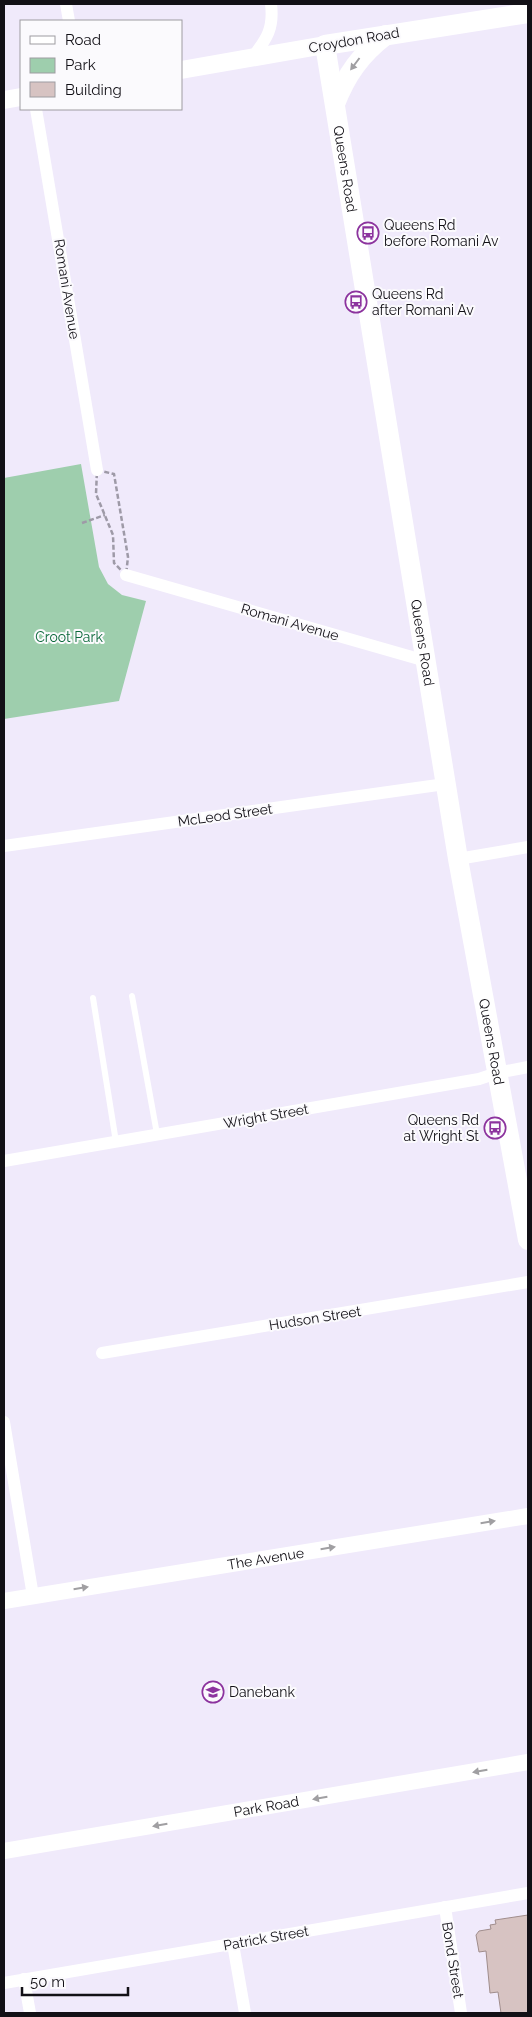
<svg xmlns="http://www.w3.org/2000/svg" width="532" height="2017" viewBox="0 0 532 2017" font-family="Raleway,sans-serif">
<rect width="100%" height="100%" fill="#f0eafb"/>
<polygon fill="#9ecead" points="81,464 99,567 108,584 122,595 146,601 119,701 4,719 4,478"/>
<polygon fill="#d7c3c2" stroke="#a08d8c" points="528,1915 528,2013 501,2013 498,1992 490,1993 486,1951 479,1952 476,1935 479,1931 491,1929 490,1925 496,1924 495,1920"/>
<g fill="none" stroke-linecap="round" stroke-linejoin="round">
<g stroke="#9e9aa7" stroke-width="2.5" stroke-dasharray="5 2.5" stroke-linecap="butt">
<polygon points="97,470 114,474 128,557 126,575 114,563 113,535 96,494"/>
<polyline points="82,523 105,515"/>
</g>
<g stroke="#fff" stroke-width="6">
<polyline points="132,996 157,1134"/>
<polyline points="93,998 116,1142"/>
</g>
<g stroke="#fff" stroke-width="12">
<polyline points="66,4 69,21"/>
<path d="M252,58C267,39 274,28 271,4"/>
<polyline points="36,109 97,470"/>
<polyline points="126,575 426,661"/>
<polyline points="4,846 445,784"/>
<polyline points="458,859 528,847"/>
<polyline points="4,1161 479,1079 497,1073 528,1067"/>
<polyline points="102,1353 528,1282"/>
<polyline points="4,1422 33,1596"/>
<polyline points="445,1907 461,2013"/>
<polyline points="233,1944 245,2013"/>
<polyline points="24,1979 30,2013"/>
<polyline points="4,1983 528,1893"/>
</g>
<g stroke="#fff" stroke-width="16">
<path id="s1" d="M4,1601L528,1516"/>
<path id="s2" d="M4,1851L528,1762"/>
</g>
<g stroke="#fff" stroke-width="18">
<polyline points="181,70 325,45"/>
<polyline points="4,100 21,97"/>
</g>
<g stroke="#fff" stroke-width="20">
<path id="s3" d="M528,13L325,45L458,859L528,1240"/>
<path d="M335,104C346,75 361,54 386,35"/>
</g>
</g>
<defs><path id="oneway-solid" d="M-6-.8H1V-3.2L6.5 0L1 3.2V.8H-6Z" transform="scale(1.25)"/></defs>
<g fill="#a09fa2">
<use href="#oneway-solid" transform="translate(355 64) rotate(127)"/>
<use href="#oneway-solid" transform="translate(488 1522) rotate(-9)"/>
<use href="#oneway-solid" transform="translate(328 1548) rotate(-9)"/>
<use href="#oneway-solid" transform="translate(81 1588) rotate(-9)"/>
<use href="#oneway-solid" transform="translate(480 1771) rotate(170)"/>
<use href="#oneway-solid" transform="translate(320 1798) rotate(170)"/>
<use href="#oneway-solid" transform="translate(160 1825) rotate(170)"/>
</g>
<defs>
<g id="bus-ring" transform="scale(1.125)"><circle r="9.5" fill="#fbfafd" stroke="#8c339e" stroke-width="1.5"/><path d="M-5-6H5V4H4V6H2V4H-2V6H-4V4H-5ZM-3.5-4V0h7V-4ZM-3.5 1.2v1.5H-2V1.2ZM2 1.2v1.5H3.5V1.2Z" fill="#8c339e"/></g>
<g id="school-ring" transform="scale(1.125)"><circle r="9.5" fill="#fbfafd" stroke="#8c339e" stroke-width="1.5"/><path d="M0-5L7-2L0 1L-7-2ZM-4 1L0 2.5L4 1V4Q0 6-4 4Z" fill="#8c339e"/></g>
</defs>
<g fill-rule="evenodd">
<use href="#bus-ring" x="368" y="233"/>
<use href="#bus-ring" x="356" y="302"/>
<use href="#bus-ring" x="495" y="1128"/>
<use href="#school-ring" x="213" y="1692"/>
</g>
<g text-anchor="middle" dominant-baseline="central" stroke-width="4" stroke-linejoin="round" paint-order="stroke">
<g font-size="14" fill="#121016" stroke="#fbfafd">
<text transform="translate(354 40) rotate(-10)">Croydon Road</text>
<text stroke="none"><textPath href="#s3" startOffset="331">Queens Road</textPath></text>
<text transform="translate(67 289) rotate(81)">Romani Avenue</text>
<text transform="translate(290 622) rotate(16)">Romani Avenue</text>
<text stroke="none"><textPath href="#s3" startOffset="811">Queens Road</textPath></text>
<text transform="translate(225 815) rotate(-8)">McLeod Street</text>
<text stroke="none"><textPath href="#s3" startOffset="1216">Queens Road</textPath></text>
<text transform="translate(266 1116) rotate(-10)">Wright Street</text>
<text transform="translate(315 1318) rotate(-9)">Hudson Street</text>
<text stroke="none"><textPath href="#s1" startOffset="265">The Avenue</textPath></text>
<text stroke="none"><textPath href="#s2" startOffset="266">Park Road</textPath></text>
<text transform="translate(266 1938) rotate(-10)">Patrick Street</text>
<text transform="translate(453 1960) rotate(81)">Bond Street</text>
</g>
<g font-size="14" fill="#121016" stroke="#fbfafd" text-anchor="start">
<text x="384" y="225">Queens Rd<tspan x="384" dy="16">before Romani Av</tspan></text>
<text x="372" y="294">Queens Rd<tspan x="372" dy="16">after Romani Av</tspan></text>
<text x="479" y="1120" text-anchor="end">Queens Rd<tspan x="479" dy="16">at Wright St</tspan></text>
<text x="229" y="1692">Danebank</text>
</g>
<g font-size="14" fill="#0b693a" stroke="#fbfafd">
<text x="69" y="637">Croot Park</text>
</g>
</g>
<rect width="532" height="2017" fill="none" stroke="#121016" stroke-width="10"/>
<rect x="20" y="20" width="162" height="90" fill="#fbfafd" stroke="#9e9ca1"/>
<rect x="30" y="36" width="25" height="8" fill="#ffffff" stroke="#9e9ca1"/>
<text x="65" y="45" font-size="15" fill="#121016">Road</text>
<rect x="30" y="58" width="25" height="15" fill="#9ecead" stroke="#9e9ca1"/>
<text x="65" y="70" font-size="15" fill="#121016">Park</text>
<rect x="30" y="82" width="25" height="15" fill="#d7c3c2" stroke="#9e9ca1"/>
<text x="65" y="95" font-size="15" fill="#121016">Building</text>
<path d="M22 1987v8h106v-8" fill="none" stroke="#121016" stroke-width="2.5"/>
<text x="30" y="1987" font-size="15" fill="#121016" stroke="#fbfafd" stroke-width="4" paint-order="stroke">50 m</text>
</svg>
